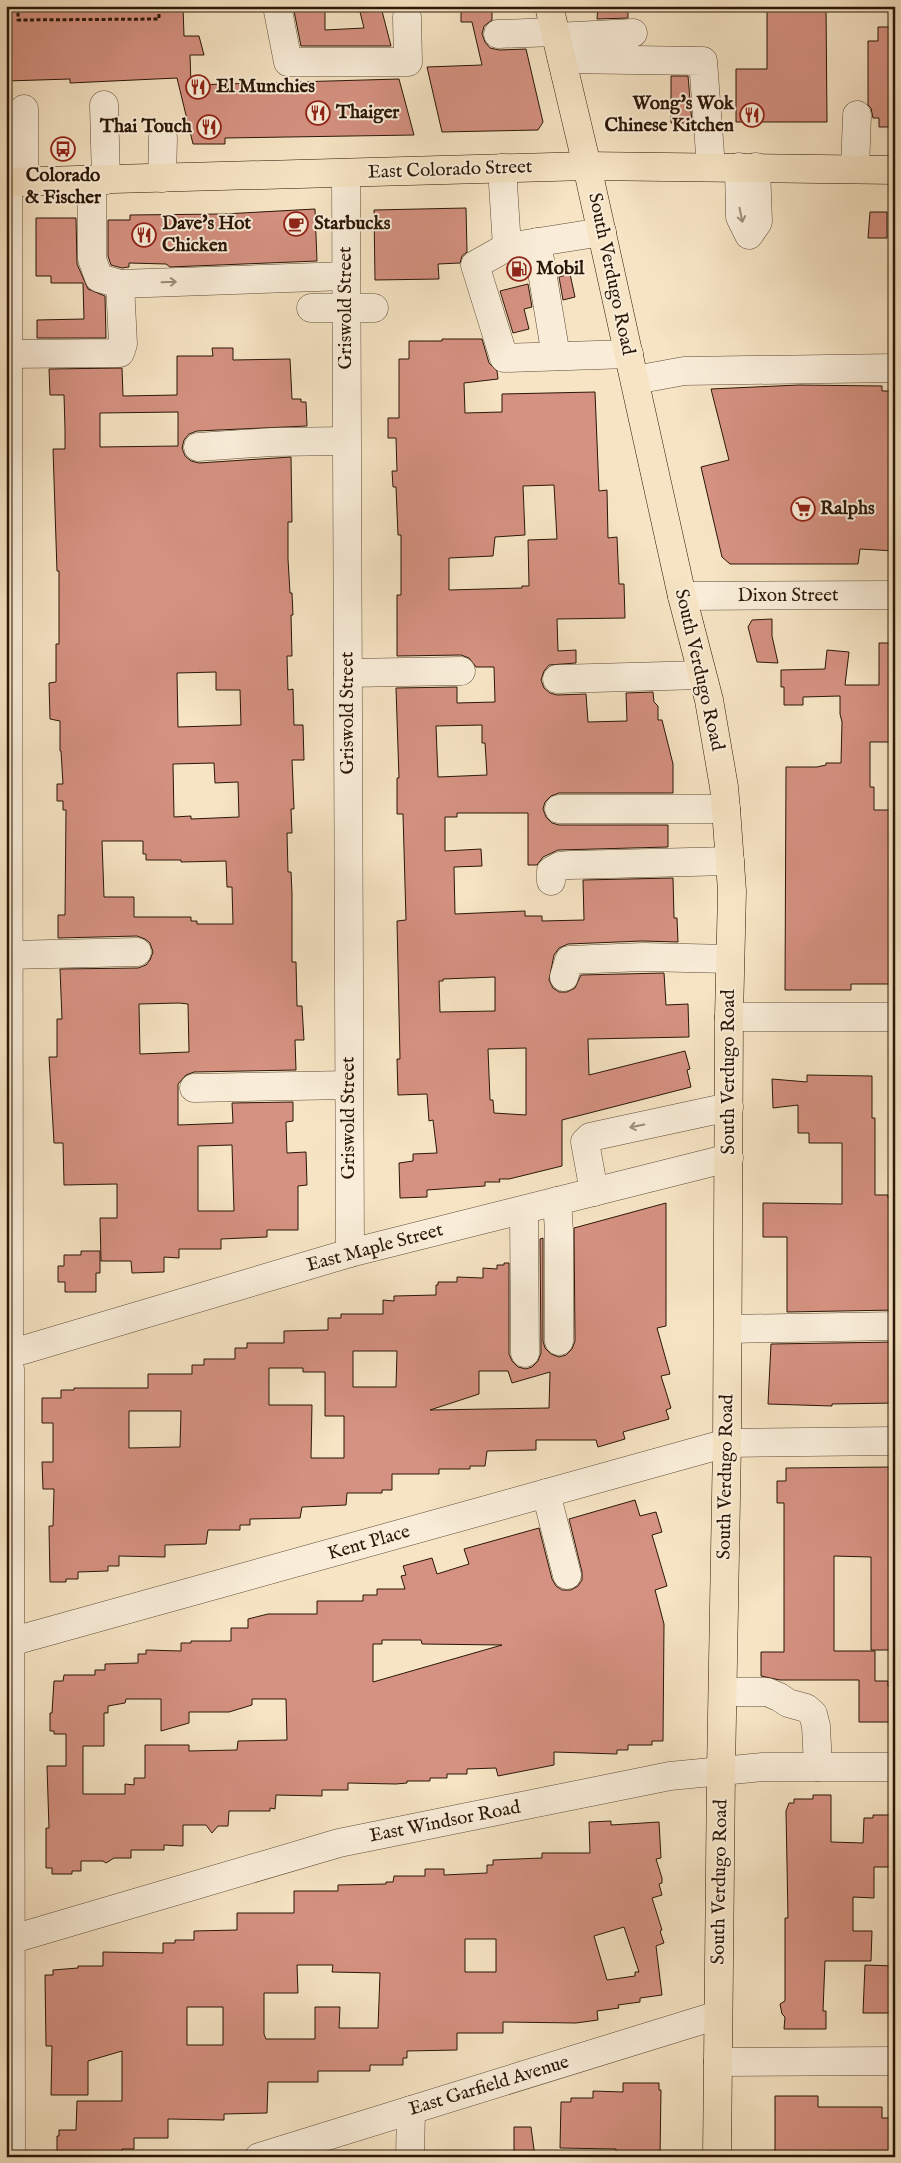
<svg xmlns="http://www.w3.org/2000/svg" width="901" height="2163" viewBox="0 0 901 2163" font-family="'IM FELL English',serif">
<rect width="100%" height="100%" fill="#f6e4c4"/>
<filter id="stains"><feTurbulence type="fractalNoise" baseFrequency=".004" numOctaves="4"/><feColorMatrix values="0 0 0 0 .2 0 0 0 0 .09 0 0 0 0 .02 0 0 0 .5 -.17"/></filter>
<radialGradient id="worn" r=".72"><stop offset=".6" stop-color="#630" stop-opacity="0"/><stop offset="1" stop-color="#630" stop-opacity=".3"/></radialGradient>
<g fill="#d59181" stroke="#2b1707" fill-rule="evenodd">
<polygon points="6,6 183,6 184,36 199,36 204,55 190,55 191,85 399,79 414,135 225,138 225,144 193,144 177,78 70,83 70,79 6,81"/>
<polygon points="293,6 325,6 325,30 364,28 360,12 382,11 391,46 301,46"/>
<polygon points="461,6 492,6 492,20 484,26 482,34 485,42 490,48 499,50 526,49 543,122 538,130 442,132 427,67 482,65 472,22 461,22"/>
<polygon points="598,6 628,6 628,18 597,19"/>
<polygon points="767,6 826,6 827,122 736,122 736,69 767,69"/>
<polygon points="878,27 895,27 895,127 879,127 879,118 873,118 871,108 868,105 868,41 878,41"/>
<polygon points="671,76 688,76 692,123 671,123"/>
<polygon points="466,208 467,252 462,256 460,263 438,264 439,279 375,280 374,210"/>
<polygon points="315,209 317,261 170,267 166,264 129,263 129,267 122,268 111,265 108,256 108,220 130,220 130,215 224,214"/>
<polygon points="870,212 887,212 887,238 868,238"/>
<polygon points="36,218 76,218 77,264 88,289 105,296 106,338 37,338 37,320 84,319 83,283 51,283 51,276 36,276"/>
<polygon points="570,274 575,297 563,300 559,277"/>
<polygon points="528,284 532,307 524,309 529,329 513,333 500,291"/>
<path d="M442,339H482L489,363L497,371L498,379L464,383L465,413L502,412V394L595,392L599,491L607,490L608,538L617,537L619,584H624L625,618L557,619L558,651L576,650V663L549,665L544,671L541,680L544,688L550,693L557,695L586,694L588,722L627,721L626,693L653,692L654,702L658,706V720H662L673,764V793H559L551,796L545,802L543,809L546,817L552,823L559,825H668V847L558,850L543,857L537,865H528V813H457V817H445V851L481,849L482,866L454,867L455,914L525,911V916H542V921L584,920L583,880L673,878L674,918H677L678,942L642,941L568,944L559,948L554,955L549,980L553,988L559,992H567L575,988L581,975L664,973L666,1005L688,1004L689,1037L588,1039L589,1075L685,1051L690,1069L687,1070L691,1087L562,1120V1166L509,1179H499L500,1182H485V1186L427,1190V1197L400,1198L399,1163L413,1161V1154L437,1153L433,1120L429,1121L427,1094L398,1095L397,1059H400L397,921L406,920L403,814H397V778H399L396,688L457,687V703L495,702L494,667H476L469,658L461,655L397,656V595H401V535H398L396,487H393L392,471H397L396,438H388V418H399V359H409V341H442ZM554,485L557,539L528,540L529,586H522V588L449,590V558L493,556L495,537L525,535L523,486ZM482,725V743H485L487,775L438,777L436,726ZM495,977V1011L440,1012L439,981H443V979ZM526,1048V1115L494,1113L493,1100H490L488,1049Z"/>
<path d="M212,348H233V360L290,359L292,399H301V402H306L307,426L197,431L189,434L184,440L182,448L185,456L191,461L199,463L291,457L292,522H288V559L290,593H292L293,615H291L292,656H287L288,690L293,689L294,725H303L304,760H292L294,809H291L292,833H287L288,872H291L292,893V962H296L297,1006H302L304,1040H295L296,1070L194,1072L186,1075L178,1084V1125L233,1123L232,1103L293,1102V1121L286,1122L287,1153L306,1152L307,1185L298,1186V1230H267V1237L221,1239V1249H179V1258L164,1257V1272L132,1273L131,1261H101L100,1218H117V1184L64,1185L63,1143H54L49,1057H57V1019H62L60,969L138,968L146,965L150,960L153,952L150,943L145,939L137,936L58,938V915H65L66,810H63V801H57V784H63L61,751H60V721L50,719L49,683L56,682V644H59V571H57L53,449H65V429L64,395H50L49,369L122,368L123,396L177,395V356H213ZM178,412V446L100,447V413ZM216,672V690H240L241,725L178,727L177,673ZM214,763L215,783L238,782L239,817L191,819V816L174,817L173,764ZM102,841H143V854H146V860H181V862L226,861L227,887H232L233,924H197V921H191V917H134V897H104ZM179,1003L188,1004L189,1052L140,1054L139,1004ZM232,1145L234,1211H198V1146Z"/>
<polygon points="799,385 882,386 882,391 894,391 895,551 860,549 858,564 730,564 722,557 701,467 729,460 711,389"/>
<polygon points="772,619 772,636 778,663 757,662 748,627 752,620"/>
<polygon points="879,643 895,643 895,742 870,742 870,787 874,787 874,810 895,810 895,984 851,984 851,990 785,990 786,767 817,767 826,765 826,763 841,763 842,722 840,714 840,696 803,697 803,705 784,705 784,687 781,687 781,670 825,669 827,650 849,652 845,685 879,685"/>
<polygon points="807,1075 872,1076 872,1118 875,1118 875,1195 888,1195 888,1198 895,1198 895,1310 787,1312 787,1237 763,1237 763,1203 842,1204 842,1143 809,1143 809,1133 798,1133 798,1105 773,1108 772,1079 807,1082"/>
<path d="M666,1203V1326L657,1328L670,1374L661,1376L671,1408L666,1410L669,1419L623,1432L625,1439L598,1447L596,1440H536V1450L487,1451L485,1466H470V1469H439V1474H392V1490H382V1493H347L346,1505L302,1507L300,1518L250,1519V1525H240V1530H208L206,1544L165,1545V1557L119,1556V1566H108V1571L78,1572V1579H66V1582H50L49,1526H53L54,1489H43L42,1462H53V1423H42V1398H61V1390H74V1388H148V1374H192V1365H204V1359H235V1348H247V1343H284V1331L328,1330V1318H341V1314H383V1300L394,1301V1296L436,1295V1285H438V1282H457V1277L483,1278V1268L497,1269V1265H504V1263H509V1354L512,1361L518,1367L526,1369L532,1367L538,1361L541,1353L540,1239L543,1238V1341L545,1348L551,1354L559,1357L566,1355L572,1349L575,1341L574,1228ZM353,1351H397L396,1387H353ZM269,1368H303V1372H325V1416H344V1458H311L312,1405H269ZM479,1371H508L512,1383L550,1372L549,1408L430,1410L479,1394ZM129,1411H181L180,1447L129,1448Z"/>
<polygon points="81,1251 100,1251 100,1273 96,1273 96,1292 65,1292 65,1282 58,1282 58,1266 64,1266 64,1255 81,1255"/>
<polygon points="895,1342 895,1403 832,1404 832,1406 768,1404 771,1344"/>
<polygon points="892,1467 891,1560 893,1560 893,1650 871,1650 871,1557 834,1556 834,1651 875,1651 875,1681 888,1681 888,1686 891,1686 893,1722 859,1722 859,1680 780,1680 761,1676 761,1652 784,1652 784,1503 777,1503 777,1481 786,1481 786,1468"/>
<path d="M635,1500L640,1516L656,1512L662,1532L652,1535L667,1586L655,1590L664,1624L663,1741H652V1745H628V1750H617V1754L554,1752V1765L498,1776L496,1768L467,1769V1774H447V1778H430V1781H407V1783L396,1784L348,1783V1790H322V1796L276,1795L275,1809L270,1808V1811H229L228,1826H218L212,1833L206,1825H183V1846L164,1845V1850H131V1858H114L106,1863L103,1861H81V1871H72V1874H52V1868H46V1828H49L47,1766H66V1734H54V1731H50V1713H52L54,1681H63L64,1675H95V1670H105V1664L138,1663V1654H146V1650L181,1651V1643H191V1641H231V1628H248V1619L268,1614H317V1601H363V1595H377V1589H405L401,1576L406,1575L403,1566L432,1558L437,1574L469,1564L464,1549L539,1528L552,1579L556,1586L562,1590H571L578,1586L582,1580V1572L569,1519ZM382,1640H421L422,1644L502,1645L373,1682V1644H382ZM126,1699H161V1731L189,1723V1712H229L252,1705V1699H286L287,1740L238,1741L237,1750L189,1751V1745H145V1778H134V1785L125,1784V1794H83V1746H104V1713H108V1706L125,1703Z"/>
<polygon points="813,1795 831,1795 831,1842 863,1843 864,1818 873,1818 873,1815 895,1815 895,1867 874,1867 874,1898 853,1897 853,1931 872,1931 871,1961 825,1961 823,2011 826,2011 826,2029 784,2029 785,2017 782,2014 780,2004 785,2001 785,1918 788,1918 786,1811 789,1803 794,1803 794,1799 813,1799"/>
<path d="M611,1821V1825L659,1822L661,1858L656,1859L662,1878V1883L659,1884L662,1895L652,1898L662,1930L660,1931L664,1943L656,1946L662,1995L640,1998V2002L618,2005L619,2008L597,2011L598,2020L576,2023L503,2022V2033H457V2050L407,2051V2058H403V2065H370V2071H318V2082H268L267,2113L224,2114V2120L168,2119V2138H134V2149H122V2156L57,2157V2136H59V2130H76L77,2101H122V2051L88,2061V2095H51L52,2046H46L45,1975H53V1970L78,1968V1966H103V1952L163,1953V1943H175V1940H194V1931L237,1930V1913H294V1891H338V1885L386,1884V1882H393L394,1876H425V1869H444V1875L487,1873V1865H493V1860L542,1858V1853H590L589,1822ZM624,1927L639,1972H635V1976L607,1980L594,1936ZM465,1939H496V1972H465ZM297,1965H333L332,1972L380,1973L378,2028H339L340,2007H315V2039H266L264,2034V1993H298ZM187,2007H223V2045H187Z"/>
<polygon points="865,1965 895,1966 895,2013 863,2013"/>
<polygon points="623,2083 659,2083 659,2090 661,2090 660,2157 616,2157 616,2149 560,2148 561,2102 571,2102 571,2098 593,2098 593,2091 623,2092"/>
<polygon points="775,2096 818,2096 818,2107 882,2107 882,2118 895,2118 895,2153 828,2151 828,2157 775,2157"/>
<polygon points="514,2127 531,2127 535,2157 514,2157"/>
</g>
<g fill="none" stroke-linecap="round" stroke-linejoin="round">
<g stroke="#5e4a36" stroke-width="29">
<g id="minor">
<polyline points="277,6 288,62 408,62 407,17"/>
<polyline points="498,34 555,32"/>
<polyline points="556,37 633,33"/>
<polyline points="562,59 703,61 711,167"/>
<polyline points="104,105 106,180"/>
<polyline points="24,109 24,182"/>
<polyline points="739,167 740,217 749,235 758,222 756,167"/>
<polyline points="502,168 507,247"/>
<polyline points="855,169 857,115"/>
<polyline points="346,173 350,1253"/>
<polyline points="162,178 163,138"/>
<polyline points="92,180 92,259 99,278 120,284 346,276"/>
<polyline points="8,182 9,1340"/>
<polyline points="602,232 507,247 475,265 504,358 629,354"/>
<polyline points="537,242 556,356"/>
<polyline points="311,308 374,308"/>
<polyline points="8,354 120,353 123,344 120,284"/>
<polyline points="635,380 684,371 895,368"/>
<polyline points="198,447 272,442 346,441"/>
<polyline points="682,596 895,595"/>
<polyline points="348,673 461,671"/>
<polyline points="557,679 702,675"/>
<polyline points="559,809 726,809"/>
<polyline points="551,881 551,871 560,866 570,865 730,861"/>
<polyline points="9,955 137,952"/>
<polyline points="564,977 569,960 643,957 730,959"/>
<polyline points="729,1017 895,1017"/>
<polyline points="194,1088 349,1085"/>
<polyline points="594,1192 585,1142 590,1137 729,1107"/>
<polyline points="557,1201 559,1231 559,1341"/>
<polyline points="524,1210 525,1353"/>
<polyline points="728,1329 895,1326"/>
<polyline points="23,1350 350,1253 729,1158"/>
<polyline points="10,1369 11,2157"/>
<polyline points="546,1493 567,1575"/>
<polyline points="10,1642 727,1443 895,1441"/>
<polyline points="723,1692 767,1692 779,1697 788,1703 806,1708 813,1714 816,1726 818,1767"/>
<polyline points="6,1941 339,1843 670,1776 763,1767 895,1767"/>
<polyline points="718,2062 895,2061"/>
<polyline points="259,2157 718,2015"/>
<polyline points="410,2157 411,2110"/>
</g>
</g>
<g stroke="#2b1707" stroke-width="29">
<g id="major">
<polyline points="549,6 587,166 682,596 709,700 724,787 726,809 732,891 729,1017 727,1443 721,1771 717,2157"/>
<polyline points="6,182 587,166 895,170"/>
</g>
</g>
<polyline stroke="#2b1707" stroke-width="3" stroke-dasharray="4 2.5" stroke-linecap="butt" points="18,6 18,20 159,19 159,6"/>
<use href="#minor" stroke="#f9edd9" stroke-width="28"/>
<use href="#major" stroke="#f6e4c4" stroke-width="28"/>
</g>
<defs><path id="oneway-shaft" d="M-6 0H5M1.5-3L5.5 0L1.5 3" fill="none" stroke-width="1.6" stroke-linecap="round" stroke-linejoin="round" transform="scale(1.25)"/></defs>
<g stroke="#9c8d7a">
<use href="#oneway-shaft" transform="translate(741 215) rotate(78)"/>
<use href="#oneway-shaft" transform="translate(169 282) rotate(-2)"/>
<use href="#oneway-shaft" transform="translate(637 1126) rotate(168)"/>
</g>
<defs>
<g id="restaurant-ring" transform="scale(1.25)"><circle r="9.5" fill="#f9edd9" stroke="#8f2418" stroke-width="1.5"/><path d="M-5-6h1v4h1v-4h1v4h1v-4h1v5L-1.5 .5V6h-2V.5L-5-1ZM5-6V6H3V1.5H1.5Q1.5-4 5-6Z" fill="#8f2418"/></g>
<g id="bus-ring" transform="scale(1.25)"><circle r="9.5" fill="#f9edd9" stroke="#8f2418" stroke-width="1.5"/><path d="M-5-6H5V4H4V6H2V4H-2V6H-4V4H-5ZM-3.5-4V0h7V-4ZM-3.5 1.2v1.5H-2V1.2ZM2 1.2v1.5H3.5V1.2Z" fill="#8f2418"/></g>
<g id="cafe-ring" transform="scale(1.25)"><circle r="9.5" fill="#f9edd9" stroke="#8f2418" stroke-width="1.5"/><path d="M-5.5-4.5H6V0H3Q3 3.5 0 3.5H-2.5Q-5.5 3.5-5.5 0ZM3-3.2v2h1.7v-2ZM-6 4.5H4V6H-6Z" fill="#8f2418"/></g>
<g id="fuel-ring" transform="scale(1.25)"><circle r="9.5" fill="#f9edd9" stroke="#8f2418" stroke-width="1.5"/><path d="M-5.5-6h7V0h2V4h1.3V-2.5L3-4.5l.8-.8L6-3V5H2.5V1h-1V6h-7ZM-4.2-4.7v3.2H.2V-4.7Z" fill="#8f2418"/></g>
<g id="supermarket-ring" transform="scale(1.25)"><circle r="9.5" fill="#f9edd9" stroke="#8f2418" stroke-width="1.5"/><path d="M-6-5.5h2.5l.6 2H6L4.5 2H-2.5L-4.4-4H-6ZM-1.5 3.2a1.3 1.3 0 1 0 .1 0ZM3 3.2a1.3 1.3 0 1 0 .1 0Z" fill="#8f2418"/></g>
</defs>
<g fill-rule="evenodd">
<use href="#restaurant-ring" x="198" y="87"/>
<use href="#restaurant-ring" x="318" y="113"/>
<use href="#restaurant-ring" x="752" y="115"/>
<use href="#restaurant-ring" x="209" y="127"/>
<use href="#bus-ring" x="63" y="149"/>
<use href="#cafe-ring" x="296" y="224"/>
<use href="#restaurant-ring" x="144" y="235"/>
<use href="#fuel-ring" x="519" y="269"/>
<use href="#supermarket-ring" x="803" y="509"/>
</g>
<g text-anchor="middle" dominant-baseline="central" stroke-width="4" stroke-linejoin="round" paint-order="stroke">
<g font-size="19" font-weight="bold" fill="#2b1707" stroke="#f9edd9" text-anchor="start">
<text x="216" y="87">El Munchies</text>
<text x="734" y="104" text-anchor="end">Wong's Wok<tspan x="734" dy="22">Chinese Kitchen</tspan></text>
<text x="336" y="113">Thaiger</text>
<text x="192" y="127" text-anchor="end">Thai Touch</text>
<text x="63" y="176" text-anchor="middle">Colorado<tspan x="63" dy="22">&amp; Fischer</tspan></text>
<text x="162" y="224">Dave's Hot<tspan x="162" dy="22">Chicken</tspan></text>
<text x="314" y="224">Starbucks</text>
<text x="536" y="269">Mobil</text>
<text x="820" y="509">Ralphs</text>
</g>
<g font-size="19" fill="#2b1707" stroke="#f9edd9">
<text transform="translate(450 170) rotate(-2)">East Colorado Street</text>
<text transform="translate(611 274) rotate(78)">South Verdugo Road</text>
<text transform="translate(346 308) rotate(-90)">Griswold Street</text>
<text x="788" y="596">Dixon Street</text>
<text transform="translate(699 670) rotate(77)">South Verdugo Road</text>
<text transform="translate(348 713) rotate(-90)">Griswold Street</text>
<text transform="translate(729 1072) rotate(-90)">South Verdugo Road</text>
<text transform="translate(349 1118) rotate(-90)">Griswold Street</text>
<text transform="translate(375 1248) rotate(-15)">East Maple Street</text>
<text transform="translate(726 1477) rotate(-89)">South Verdugo Road</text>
<text transform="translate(369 1543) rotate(-16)">Kent Place</text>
<text transform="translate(445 1822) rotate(-11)">East Windsor Road</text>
<text transform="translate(720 1882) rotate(-89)">South Verdugo Road</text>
<text transform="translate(489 2086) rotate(-17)">East Garfield Avenue</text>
</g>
</g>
<rect width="901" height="2163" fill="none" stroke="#f6e4c4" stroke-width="25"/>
<rect x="8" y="8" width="886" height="2148" fill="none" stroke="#2b1707" stroke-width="2.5"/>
<rect x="12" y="12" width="876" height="2138" fill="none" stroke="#2b1707"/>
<rect width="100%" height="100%" filter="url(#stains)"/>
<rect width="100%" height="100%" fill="url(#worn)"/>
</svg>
